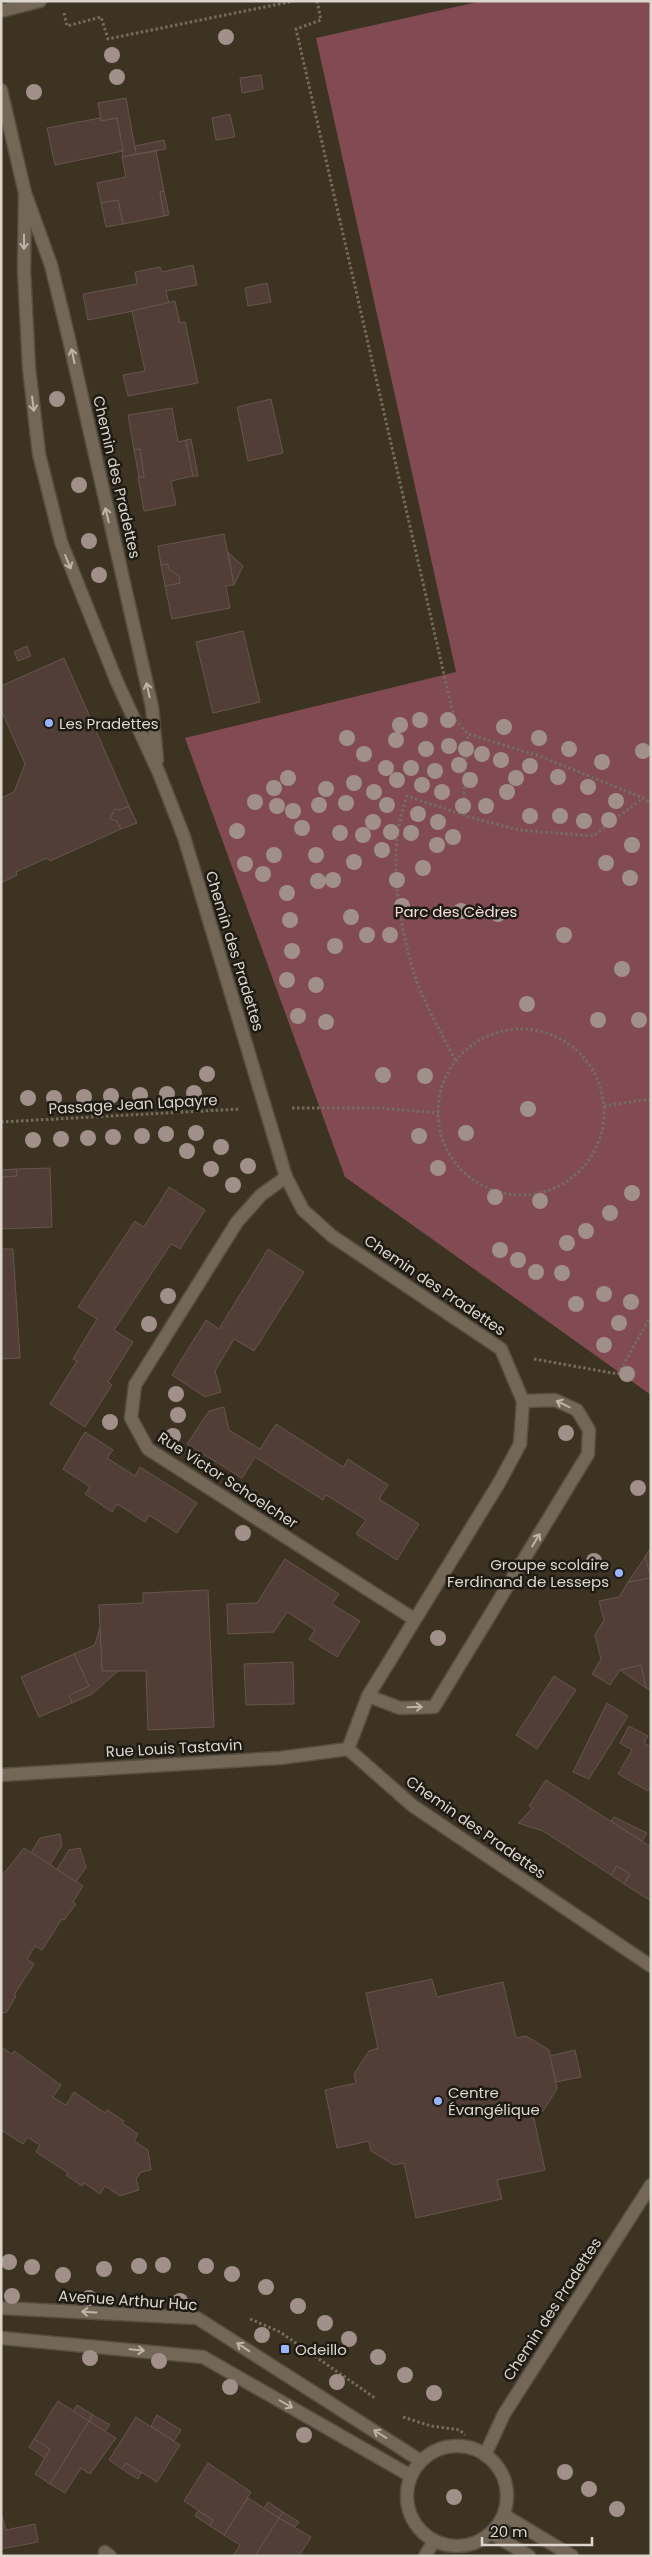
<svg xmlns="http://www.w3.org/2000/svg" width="652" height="2557" viewBox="0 0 652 2557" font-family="Poppins,sans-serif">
<rect width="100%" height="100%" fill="#3c3323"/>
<polygon fill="#824b53" points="482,1 651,1 651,1395 345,1177 185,738 456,672 316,38"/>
<g fill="#513f37" stroke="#67544c">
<polygon points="261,75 263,89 242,93 240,78"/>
<polygon points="126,98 136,154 122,157 123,151 117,118 101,121 98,103"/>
<polygon points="230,114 235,137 216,140 212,118"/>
<polygon points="100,118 101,121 117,118 123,151 55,165 47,128"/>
<polygon points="164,140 166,149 136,154 135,146"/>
<polygon points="156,151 164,191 160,192 164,216 123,224 118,200 101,203 97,183 126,177 122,157"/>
<polygon points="164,191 169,215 164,216 160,192"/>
<polygon points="118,200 123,224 106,227 101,203"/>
<polygon points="193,265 197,285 166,291 169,304 88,320 83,294 137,284 135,272 160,267 162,272"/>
<polygon points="267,283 271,302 248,306 245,288"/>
<polygon points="175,301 180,323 185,322 198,383 128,396 123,375 145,371 132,311"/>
<polygon points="271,399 283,453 248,461 237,407"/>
<polygon points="172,408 178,442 186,440 193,476 171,481 176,505 144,511 138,477 144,477 140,449 134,450 128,415"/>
<polygon points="191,439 198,476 193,476 186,440"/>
<polygon points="140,449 144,477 139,477 134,450"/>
<polygon points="224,534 234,585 226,586 230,608 172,619 165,586 180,583 179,576 168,569 168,564 161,565 158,546"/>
<polygon points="228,552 243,566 234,585"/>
<polygon points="168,564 168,569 179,576 180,583 165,586 161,565"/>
<polygon points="243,631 260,702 213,713 196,642"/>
<polygon points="27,646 31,656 18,661 14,652"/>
<polygon points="64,658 129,806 120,810 115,809 110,819 117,821 121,829 50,861 47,858 16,872 17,875 1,883 1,798 14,792 25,764 1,710 1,686"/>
<polygon points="129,806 137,823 121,829 117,821 110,819 115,809 120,810"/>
<polygon points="50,1168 52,1227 1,1229 1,1177 17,1176 16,1169"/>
<polygon points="16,1169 17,1176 1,1177 1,1170"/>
<polygon points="169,1187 205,1210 180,1249 171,1244 114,1330 133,1342 108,1382 112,1385 85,1427 50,1404 77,1361 73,1359 97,1319 78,1307 135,1221 144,1227"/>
<polygon points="1,1249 13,1249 20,1358 1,1359"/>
<polygon points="268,1249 304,1272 254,1351 234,1339 215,1371 221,1392 205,1397 172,1375 206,1320 219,1329"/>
<polygon points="224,1407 229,1430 260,1449 276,1424 343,1467 348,1459 388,1485 379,1499 419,1524 397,1560 356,1534 366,1520 326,1495 323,1500 255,1457 242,1478 187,1444 209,1411"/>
<polygon points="85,1432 113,1450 107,1458 135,1476 140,1467 197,1503 177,1533 149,1515 145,1522 117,1504 112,1512 85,1494 90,1487 63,1469"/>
<polygon points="651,1547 651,1577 645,1557"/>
<polygon points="645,1557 651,1578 628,1582"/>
<polygon points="285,1559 339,1594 332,1604 360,1621 337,1657 309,1639 315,1630 287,1612 274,1632 228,1634 227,1604 257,1603"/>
<polygon points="651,1578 651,1691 646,1688 641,1665 620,1670 610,1685 592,1674 601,1659 595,1635 604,1620 599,1601 619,1597 628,1582"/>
<polygon points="208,1590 214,1727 148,1730 146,1671 102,1671 99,1605 143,1603 143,1593"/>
<polygon points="100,1627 102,1671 118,1671 92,1694 72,1703 69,1695 89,1686 74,1654 95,1645"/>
<polygon points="74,1654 89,1686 69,1695 72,1703 39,1717 21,1677"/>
<polygon points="293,1662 294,1704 246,1705 244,1664"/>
<polygon points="641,1665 646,1688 620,1670"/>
<polygon points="554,1676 576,1690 537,1749 516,1735"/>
<polygon points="607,1703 628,1716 589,1779 573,1772"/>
<polygon points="629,1726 648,1736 644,1743 651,1747 651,1785 648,1791 618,1774 632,1750 620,1743"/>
<polygon points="546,1780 651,1847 651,1901 624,1884 630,1874 617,1866 611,1875 543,1831 518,1823 533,1808 529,1806"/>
<polygon points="614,1817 647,1833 642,1841 611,1821"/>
<polygon points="60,1834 62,1845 50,1865 31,1853 40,1838"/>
<polygon points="24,1848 83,1886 73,1902 76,1904 64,1920 62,1919 42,1950 35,1946 27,1959 34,1964 14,1995 16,1996 6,2013 4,2012 1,2015 1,1877"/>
<polygon points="80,1848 86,1867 76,1882 57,1869 69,1850"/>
<polygon points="617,1866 630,1874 624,1884 611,1875"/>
<polygon points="432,1979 437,1997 503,1982 516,2038 526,2036 549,2050 557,2089 543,2111 533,2114 545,2170 497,2180 502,2199 416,2218 404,2163 394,2165 371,2151 369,2141 337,2148 325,2090 356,2083 354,2074 369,2051 378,2048 366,1993"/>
<polygon points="1,2047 12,2054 14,2051 61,2085 53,2097 66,2105 74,2092 105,2113 107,2110 124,2121 122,2123 138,2134 134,2141 148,2150 151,2170 141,2172 136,2179 139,2190 120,2196 105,2186 100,2194 84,2183 82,2186 66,2175 68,2173 36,2152 40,2145 27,2137 23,2144 1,2130"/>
<polygon points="575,2050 581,2077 556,2082 550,2056"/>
<polygon points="58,2401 89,2421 50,2484 35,2474 50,2449 34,2439"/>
<polygon points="77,2405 93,2415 89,2421 73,2411"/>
<polygon points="93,2415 110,2425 105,2431 89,2421"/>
<polygon points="157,2415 181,2430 174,2441 151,2426"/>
<polygon points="136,2417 180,2445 157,2482 126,2463 122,2469 109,2460"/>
<polygon points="89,2421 116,2438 90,2474 81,2468 65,2493 50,2484"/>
<polygon points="34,2439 50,2449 45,2458 29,2447"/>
<polygon points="126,2463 141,2473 138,2479 122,2469"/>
<polygon points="208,2463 251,2492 224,2535 210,2526 213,2520 184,2501"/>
<polygon points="248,2498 279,2518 255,2556 233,2556 240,2545 224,2535"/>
<polygon points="268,2502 283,2512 279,2518 264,2508"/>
<polygon points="198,2511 213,2520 210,2526 195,2516"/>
<polygon points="1,2512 6,2530 35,2524 38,2542 1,2549"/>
<polygon points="283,2512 299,2522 295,2527 279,2518"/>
<polygon points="279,2518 311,2537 299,2556 255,2556"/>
</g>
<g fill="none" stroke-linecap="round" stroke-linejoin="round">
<g stroke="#574f42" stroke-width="15">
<polyline id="service" points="368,1696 400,1708 434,1707 588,1454 589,1430 577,1410 555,1400 523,1401"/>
</g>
<g stroke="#574f42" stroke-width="15">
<g id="minor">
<polyline points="1,11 40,1"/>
<polyline points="1,90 25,193 51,265 68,335 152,707 157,760"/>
<polyline points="25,193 24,271 29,368 39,454 61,542 117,682 159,773 184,837 286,1177 303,1210 332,1236 501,1349 523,1401 520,1444 499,1483 368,1696 348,1749 413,1806 651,1966"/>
<polyline points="286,1177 261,1195 237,1222 135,1385 131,1418 148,1449 414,1619"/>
<polyline points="1,1775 280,1758 348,1749"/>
<polyline points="485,2455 504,2414 651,2185"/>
<polyline points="105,2552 110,2556"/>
<polyline points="425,2556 434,2541"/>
</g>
</g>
<g stroke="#574f42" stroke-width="15">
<g id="tertiary">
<polyline points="1,2308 197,2318 421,2461"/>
<polyline points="1,2338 203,2357 411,2476"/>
<circle cx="457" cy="2496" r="50"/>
<polyline points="504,2515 572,2556"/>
<polyline points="491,2533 529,2556"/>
</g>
</g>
<g stroke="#746c5e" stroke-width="3" stroke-dasharray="2.5 2.5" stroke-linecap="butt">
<polyline points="317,1 321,20 296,29 454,718 468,734 542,757 643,798"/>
<polyline points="64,13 67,26 101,17 108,39 294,1"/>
<polyline points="463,814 468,734"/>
<circle cx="521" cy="1112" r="83"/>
<path d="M455,1060C442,1034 420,996 413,970C397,915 387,850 407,796L469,817L519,830L593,836L643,798L651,803"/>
<polyline points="604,1106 651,1099"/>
<polyline points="292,1108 379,1108 439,1113"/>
<polyline points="1,1122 240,1109"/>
<polyline points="534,1359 618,1374 651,1316"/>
<polyline points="250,2319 280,2332 375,2398"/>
<polyline points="403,2417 431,2426 460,2430 465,2435"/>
</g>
<use href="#service" stroke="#736857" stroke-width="12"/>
<use href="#minor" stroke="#736857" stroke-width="12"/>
<use href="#tertiary" stroke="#736857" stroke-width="12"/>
</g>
<g fill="#a1908a">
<circle cx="226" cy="37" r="8"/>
<circle cx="112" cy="55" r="8"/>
<circle cx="117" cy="77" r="8"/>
<circle cx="34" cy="92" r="8"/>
<circle cx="57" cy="399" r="8"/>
<circle cx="79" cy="485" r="8"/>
<circle cx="89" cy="541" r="8"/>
<circle cx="99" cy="575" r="8"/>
<circle cx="420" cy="720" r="8"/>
<circle cx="448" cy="720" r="8"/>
<circle cx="400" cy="725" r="8"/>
<circle cx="504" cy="727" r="8"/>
<circle cx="347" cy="738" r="8"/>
<circle cx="539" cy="738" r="8"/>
<circle cx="396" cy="740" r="8"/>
<circle cx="449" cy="746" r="8"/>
<circle cx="426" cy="749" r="8"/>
<circle cx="466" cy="749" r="8"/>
<circle cx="569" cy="749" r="8"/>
<circle cx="643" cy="751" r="8"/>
<circle cx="364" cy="754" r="8"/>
<circle cx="482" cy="754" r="8"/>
<circle cx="501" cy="760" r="8"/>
<circle cx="602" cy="762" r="8"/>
<circle cx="459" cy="765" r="8"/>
<circle cx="530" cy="766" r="8"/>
<circle cx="386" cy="768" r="8"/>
<circle cx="411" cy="768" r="8"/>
<circle cx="435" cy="771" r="8"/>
<circle cx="558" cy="777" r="8"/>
<circle cx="288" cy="778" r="8"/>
<circle cx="516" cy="778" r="8"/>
<circle cx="397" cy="780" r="8"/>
<circle cx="470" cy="780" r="8"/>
<circle cx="354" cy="783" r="8"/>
<circle cx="422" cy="785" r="8"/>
<circle cx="588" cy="787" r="8"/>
<circle cx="274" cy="788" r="8"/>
<circle cx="326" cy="789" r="8"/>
<circle cx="374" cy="792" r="8"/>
<circle cx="442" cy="792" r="8"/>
<circle cx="507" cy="792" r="8"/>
<circle cx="616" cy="801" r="8"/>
<circle cx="255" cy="802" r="8"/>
<circle cx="346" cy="803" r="8"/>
<circle cx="319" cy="805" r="8"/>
<circle cx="387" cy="805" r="8"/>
<circle cx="277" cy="806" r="8"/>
<circle cx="463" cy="806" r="8"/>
<circle cx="486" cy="806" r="8"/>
<circle cx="293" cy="811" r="8"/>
<circle cx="418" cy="814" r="8"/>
<circle cx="530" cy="816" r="8"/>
<circle cx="560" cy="816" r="8"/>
<circle cx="609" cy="820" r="8"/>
<circle cx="584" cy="821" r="8"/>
<circle cx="373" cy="822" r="8"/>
<circle cx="438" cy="822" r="8"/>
<circle cx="302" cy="828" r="8"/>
<circle cx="237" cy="831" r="8"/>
<circle cx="391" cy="832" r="8"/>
<circle cx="340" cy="833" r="8"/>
<circle cx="411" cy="833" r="8"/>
<circle cx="363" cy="835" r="8"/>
<circle cx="453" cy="837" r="8"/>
<circle cx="437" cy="845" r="8"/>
<circle cx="632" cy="845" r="8"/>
<circle cx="382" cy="850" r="8"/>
<circle cx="274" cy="855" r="8"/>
<circle cx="316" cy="855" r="8"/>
<circle cx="354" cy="862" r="8"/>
<circle cx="606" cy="863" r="8"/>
<circle cx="245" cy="864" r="8"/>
<circle cx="423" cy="868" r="8"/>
<circle cx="263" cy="874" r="8"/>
<circle cx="630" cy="878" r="8"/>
<circle cx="333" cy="880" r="8"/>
<circle cx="397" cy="880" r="8"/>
<circle cx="318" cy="881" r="8"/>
<circle cx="287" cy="893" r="8"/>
<circle cx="402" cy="906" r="8"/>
<circle cx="461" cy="911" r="8"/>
<circle cx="498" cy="914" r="8"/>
<circle cx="351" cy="917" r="8"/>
<circle cx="290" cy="920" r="8"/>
<circle cx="367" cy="935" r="8"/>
<circle cx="390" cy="935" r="8"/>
<circle cx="564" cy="935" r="8"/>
<circle cx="335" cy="946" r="8"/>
<circle cx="292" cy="951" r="8"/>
<circle cx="622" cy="969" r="8"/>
<circle cx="287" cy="980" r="8"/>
<circle cx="316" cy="985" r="8"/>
<circle cx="527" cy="1004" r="8"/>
<circle cx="298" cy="1016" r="8"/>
<circle cx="598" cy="1020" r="8"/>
<circle cx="639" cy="1020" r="8"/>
<circle cx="326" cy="1022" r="8"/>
<circle cx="207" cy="1074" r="8"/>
<circle cx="383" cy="1075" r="8"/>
<circle cx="425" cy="1076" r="8"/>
<circle cx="194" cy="1093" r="8"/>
<circle cx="167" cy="1094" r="8"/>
<circle cx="140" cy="1095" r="8"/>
<circle cx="111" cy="1096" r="8"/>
<circle cx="84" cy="1097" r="8"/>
<circle cx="28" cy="1098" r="8"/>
<circle cx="54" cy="1098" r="8"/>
<circle cx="528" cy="1109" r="8"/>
<circle cx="196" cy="1133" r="8"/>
<circle cx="466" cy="1133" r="8"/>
<circle cx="166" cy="1134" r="8"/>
<circle cx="142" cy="1136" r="8"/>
<circle cx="419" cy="1136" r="8"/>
<circle cx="113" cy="1137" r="8"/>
<circle cx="88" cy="1138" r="8"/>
<circle cx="61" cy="1139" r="8"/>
<circle cx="33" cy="1140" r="8"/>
<circle cx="221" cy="1147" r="8"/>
<circle cx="187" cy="1151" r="8"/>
<circle cx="248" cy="1166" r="8"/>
<circle cx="438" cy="1168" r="8"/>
<circle cx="211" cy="1169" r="8"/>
<circle cx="233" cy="1185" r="8"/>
<circle cx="632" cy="1193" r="8"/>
<circle cx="495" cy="1197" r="8"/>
<circle cx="540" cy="1201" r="8"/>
<circle cx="610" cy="1213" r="8"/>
<circle cx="586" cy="1231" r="8"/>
<circle cx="567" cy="1243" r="8"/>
<circle cx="500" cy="1250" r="8"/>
<circle cx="518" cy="1260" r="8"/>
<circle cx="536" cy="1272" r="8"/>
<circle cx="562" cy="1273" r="8"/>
<circle cx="604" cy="1294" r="8"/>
<circle cx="168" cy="1296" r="8"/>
<circle cx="631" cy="1302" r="8"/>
<circle cx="576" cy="1304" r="8"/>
<circle cx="619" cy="1323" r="8"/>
<circle cx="149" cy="1324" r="8"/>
<circle cx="604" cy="1345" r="8"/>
<circle cx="627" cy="1374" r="8"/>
<circle cx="176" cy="1394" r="8"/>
<circle cx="178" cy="1415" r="8"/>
<circle cx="110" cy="1422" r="8"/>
<circle cx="566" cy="1433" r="8"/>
<circle cx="173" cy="1436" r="8"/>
<circle cx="638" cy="1488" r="8"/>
<circle cx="243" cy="1533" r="8"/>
<circle cx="594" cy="1561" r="8"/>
<circle cx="438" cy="1638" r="8"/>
<circle cx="9" cy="2262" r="8"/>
<circle cx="163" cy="2265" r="8"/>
<circle cx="139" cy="2266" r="8"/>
<circle cx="206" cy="2266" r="8"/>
<circle cx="32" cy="2267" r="8"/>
<circle cx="104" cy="2269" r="8"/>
<circle cx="232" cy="2274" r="8"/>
<circle cx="63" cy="2275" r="8"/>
<circle cx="266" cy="2287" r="8"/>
<circle cx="12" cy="2296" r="8"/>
<circle cx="89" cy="2298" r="8"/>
<circle cx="180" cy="2301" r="8"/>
<circle cx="298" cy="2306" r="8"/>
<circle cx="325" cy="2323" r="8"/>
<circle cx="262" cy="2335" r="8"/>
<circle cx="349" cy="2339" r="8"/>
<circle cx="378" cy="2357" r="8"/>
<circle cx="90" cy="2358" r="8"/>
<circle cx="159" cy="2361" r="8"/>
<circle cx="405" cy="2375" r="8"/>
<circle cx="337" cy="2382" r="8"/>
<circle cx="230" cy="2387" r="8"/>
<circle cx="434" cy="2393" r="8"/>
<circle cx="304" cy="2435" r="8"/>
<circle cx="565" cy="2472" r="8"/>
<circle cx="589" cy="2489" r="8"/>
<circle cx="454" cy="2497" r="8"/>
<circle cx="617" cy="2509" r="8"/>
</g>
<defs><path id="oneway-shaft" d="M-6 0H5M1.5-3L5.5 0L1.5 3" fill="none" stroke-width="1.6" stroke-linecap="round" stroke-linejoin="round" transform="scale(1.25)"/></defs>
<g stroke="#bcb5a9">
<use href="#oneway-shaft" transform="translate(24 242) rotate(90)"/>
<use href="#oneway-shaft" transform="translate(73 356) rotate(-102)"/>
<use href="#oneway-shaft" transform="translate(33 404) rotate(83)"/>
<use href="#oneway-shaft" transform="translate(107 515) rotate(-104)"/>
<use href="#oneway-shaft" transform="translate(68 562) rotate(68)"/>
<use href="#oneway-shaft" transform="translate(148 690) rotate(-102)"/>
<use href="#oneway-shaft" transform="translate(563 1404) rotate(-154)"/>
<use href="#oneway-shaft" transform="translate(536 1540) rotate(-59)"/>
<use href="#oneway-shaft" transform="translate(415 1707) rotate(-2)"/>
<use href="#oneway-shaft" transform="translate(89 2312) rotate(-177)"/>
<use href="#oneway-shaft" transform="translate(243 2347) rotate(-147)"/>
<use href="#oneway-shaft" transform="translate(137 2350) rotate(5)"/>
<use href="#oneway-shaft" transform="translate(286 2404) rotate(30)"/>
<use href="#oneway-shaft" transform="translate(380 2434) rotate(-148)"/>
</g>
<g fill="#9ab5fd" stroke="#1f1b14" stroke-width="2">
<circle cx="49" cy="723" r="5"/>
<circle cx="619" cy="1573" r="5"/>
<circle cx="438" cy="2101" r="5"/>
<rect x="280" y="2344" width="10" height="10" rx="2.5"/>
</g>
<g text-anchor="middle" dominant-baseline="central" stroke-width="5" stroke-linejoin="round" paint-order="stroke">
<g font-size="15" fill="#dcd6cc" stroke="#1f1b14">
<text transform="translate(117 477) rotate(77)">Chemin des Pradettes</text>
<text transform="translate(235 951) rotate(73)">Chemin des Pradettes</text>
<text transform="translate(133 1104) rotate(-3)">Passage Jean Lapayre</text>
<text transform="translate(435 1285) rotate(34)">Chemin des Pradettes</text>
<text transform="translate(228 1480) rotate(33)">Rue Victor Schoelcher</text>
<text transform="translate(174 1748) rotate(-3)">Rue Louis Tastavin</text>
<text transform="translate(476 1827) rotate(35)">Chemin des Pradettes</text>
<text transform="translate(128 2300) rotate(4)">Avenue Arthur Huc</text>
<text transform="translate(552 2309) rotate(-57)">Chemin des Pradettes</text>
</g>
<g font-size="15" fill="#dcd6cc" stroke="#1f1b14" text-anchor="start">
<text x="59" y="723">Les Pradettes</text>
<text x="609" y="1564" text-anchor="end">Groupe scolaire<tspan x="609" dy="17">Ferdinand de Lesseps</tspan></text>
<text x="448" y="2092">Centre<tspan x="448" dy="17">Évangélique</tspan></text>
<text x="295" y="2349">Odeillo</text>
</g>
<g font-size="15" fill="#f3dcde" stroke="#1f1b14">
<text x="456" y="911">Parc des Cèdres</text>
</g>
</g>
<rect width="652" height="2557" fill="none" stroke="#dcd6cc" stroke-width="5"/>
<path d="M482 2537v8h110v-8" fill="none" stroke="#dcd6cc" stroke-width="2.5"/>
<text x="490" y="2537" font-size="15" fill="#dcd6cc" stroke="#1f1b14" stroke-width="4" paint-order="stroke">20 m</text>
</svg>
